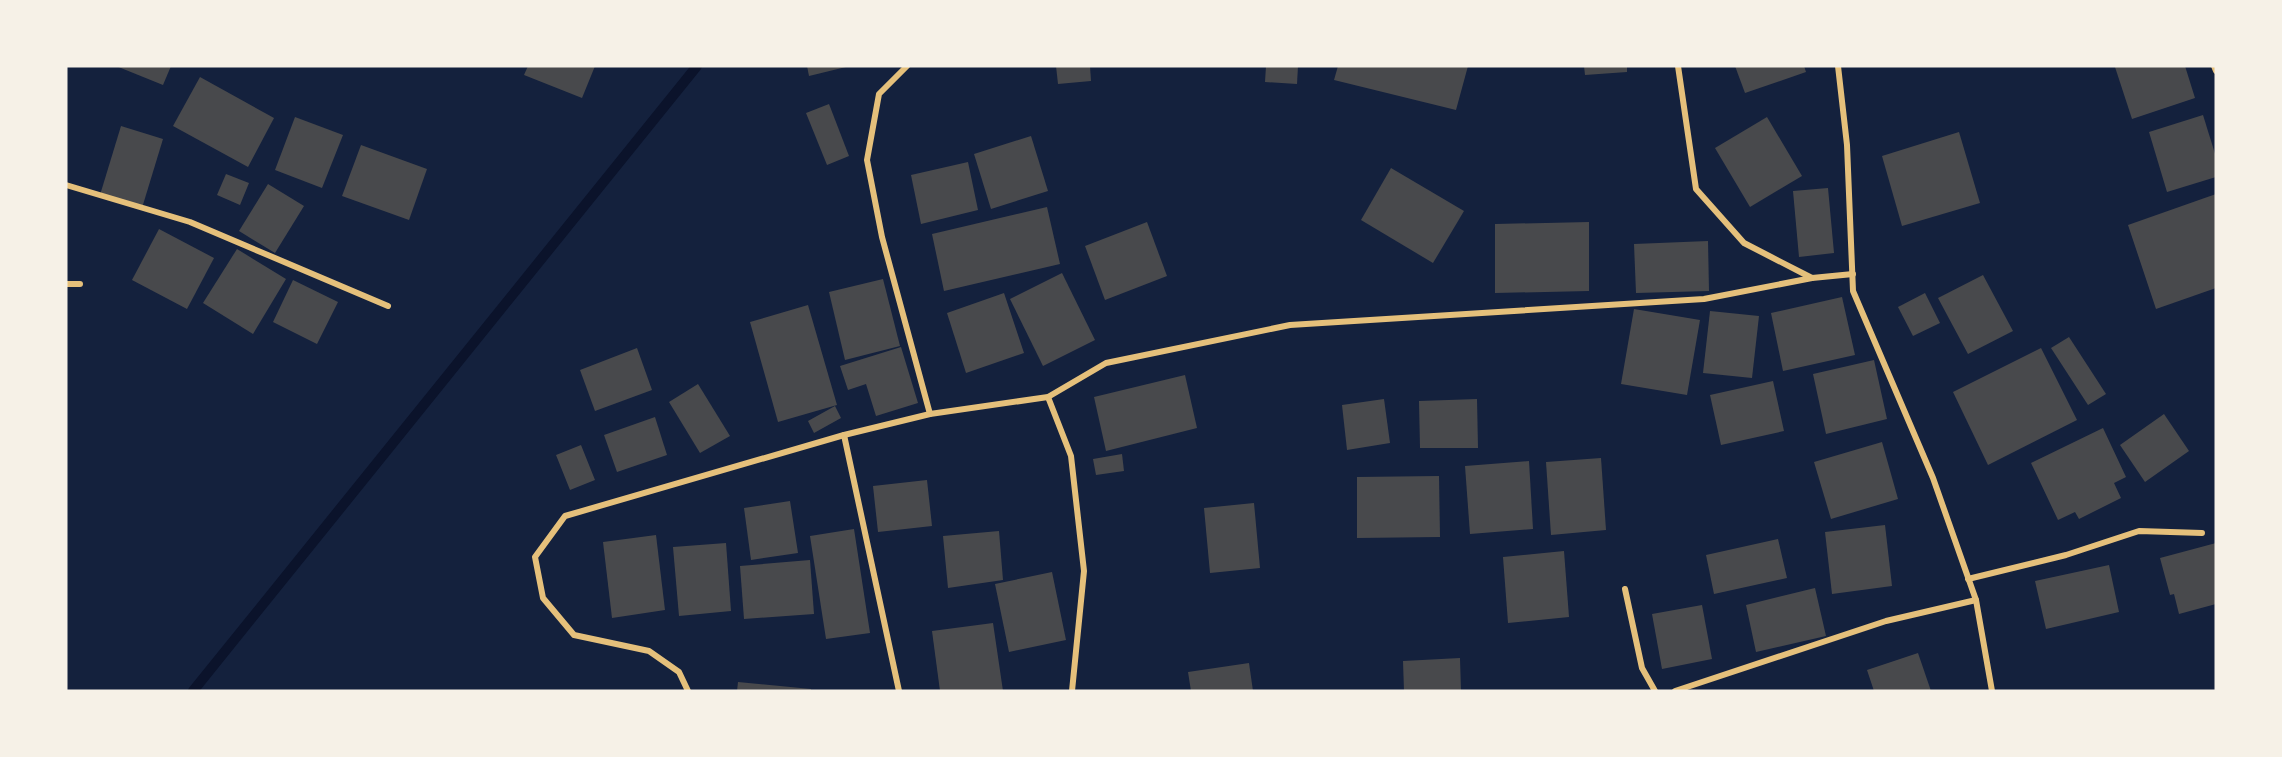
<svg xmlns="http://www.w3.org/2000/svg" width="2282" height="757" viewBox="0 0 2282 757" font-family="'IBM Plex Serif',serif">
<rect width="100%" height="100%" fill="#14213d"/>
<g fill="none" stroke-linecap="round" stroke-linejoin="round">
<polyline stroke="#0b132b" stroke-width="10" points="193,691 697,66"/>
</g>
<g fill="#48494c">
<polygon points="116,66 171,66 163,85"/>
<polygon points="528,66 595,66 582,98 524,75"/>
<polygon points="807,66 846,66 846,67 809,76"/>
<polygon points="1056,66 1090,66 1091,81 1058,84"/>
<polygon points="1266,66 1298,66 1297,84 1265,82"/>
<polygon points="1338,66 1468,66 1456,110 1334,80"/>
<polygon points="1584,66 1627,66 1627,72 1585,75"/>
<polygon points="1735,66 1804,66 1806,72 1745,93"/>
<polygon points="2119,66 2185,66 2195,98 2132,119 2115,67"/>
<polygon points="200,77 274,118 248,167 173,126"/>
<polygon points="829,104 849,156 827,165 806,113"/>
<polygon points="2203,115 2216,157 2216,177 2167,192 2149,132"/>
<polygon points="295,117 343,135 322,188 275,170"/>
<polygon points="1767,117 1802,176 1750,207 1715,148"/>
<polygon points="121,126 163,139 142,208 100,195"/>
<polygon points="1959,132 1980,203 1902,226 1882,156"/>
<polygon points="1031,136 1048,191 991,209 974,154"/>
<polygon points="361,145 427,169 409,220 342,196"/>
<polygon points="968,162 978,210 921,224 911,175"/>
<polygon points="1391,168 1464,211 1433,263 1361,220"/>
<polygon points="226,174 249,183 240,205 217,195"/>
<polygon points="268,184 304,206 275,253 239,231"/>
<polygon points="1828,188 1834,253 1799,257 1793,191"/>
<polygon points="2216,194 2216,288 2156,309 2128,225"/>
<polygon points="1047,207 1060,264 944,291 932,234"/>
<polygon points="1147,222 1167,276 1105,300 1085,246"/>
<polygon points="1589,222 1589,291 1495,293 1495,224"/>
<polygon points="159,229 214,258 187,309 132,280"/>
<polygon points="1708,241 1709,291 1636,293 1634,244"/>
<polygon points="237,249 286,279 253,334 203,303"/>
<polygon points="1062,273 1095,340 1043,366 1010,299"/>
<polygon points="1983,275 2013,331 1968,354 1938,298"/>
<polygon points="883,279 900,346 845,360 829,292"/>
<polygon points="293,280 338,302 317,344 273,322"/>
<polygon points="1004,293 1024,353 966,373 947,313"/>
<polygon points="1925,293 1940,323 1913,336 1898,307"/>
<polygon points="1842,297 1855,355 1783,371 1771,313"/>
<polygon points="808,305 837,405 778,422 750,322"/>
<polygon points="1634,309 1700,320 1687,395 1621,384"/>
<polygon points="1710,311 1759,316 1752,378 1703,373"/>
<polygon points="2069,337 2106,394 2088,405 2051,348"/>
<polygon points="901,347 918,403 876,416 866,384 848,390 840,366"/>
<polygon points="637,348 652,390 595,411 580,370"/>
<polygon points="2041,348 2077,420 1988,465 1953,392"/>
<polygon points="1874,360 1887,419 1826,434 1813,374"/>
<polygon points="1185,375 1197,428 1106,451 1094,397"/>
<polygon points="1773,381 1784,431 1721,445 1710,395"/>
<polygon points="698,384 730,436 700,453 669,402"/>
<polygon points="1384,399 1390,443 1347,450 1342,405"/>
<polygon points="1477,399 1478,448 1420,448 1419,401"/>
<polygon points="835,406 841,418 814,433 808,421"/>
<polygon points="2164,414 2189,451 2145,482 2120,445"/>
<polygon points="655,417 667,455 617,472 604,435"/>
<polygon points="2103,428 2126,477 2114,483 2121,498 2079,519 2075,512 2058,520 2031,463"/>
<polygon points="1882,442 1898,499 1831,519 1814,462"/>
<polygon points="581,445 595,480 570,490 556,455"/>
<polygon points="1122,454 1124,471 1096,475 1093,459"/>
<polygon points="1601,458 1606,530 1551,535 1546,462"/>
<polygon points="1529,461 1533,529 1470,534 1465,466"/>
<polygon points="1439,476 1440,537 1357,538 1357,477"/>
<polygon points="927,480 932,526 878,532 873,486"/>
<polygon points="790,501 798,553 751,560 744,508"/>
<polygon points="1254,503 1260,568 1210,573 1204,508"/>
<polygon points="1885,525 1892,586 1832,594 1825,532"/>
<polygon points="854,529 870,633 826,639 810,536"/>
<polygon points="999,531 1003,580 948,588 943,536"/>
<polygon points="656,535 665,610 612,618 603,542"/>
<polygon points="1778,539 1787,578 1714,594 1706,555"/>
<polygon points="726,543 731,611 679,616 673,547"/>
<polygon points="2216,543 2216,604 2179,614 2174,594 2170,595 2160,558"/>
<polygon points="1564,551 1569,617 1508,623 1503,557"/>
<polygon points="810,560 814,614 744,619 740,566"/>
<polygon points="2109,565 2119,612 2046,629 2035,581"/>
<polygon points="1052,572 1066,640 1009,652 995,584"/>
<polygon points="1815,588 1826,636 1756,652 1746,605"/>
<polygon points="1702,605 1712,659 1662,669 1652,614"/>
<polygon points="993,623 1003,691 940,691 932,631"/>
<polygon points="1918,653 1931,691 1874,691 1867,670"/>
<polygon points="1460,658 1461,691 1404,691 1403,661"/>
<polygon points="1249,663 1253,691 1191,691 1188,672"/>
<polygon points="738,682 811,689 811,691 737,691"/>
</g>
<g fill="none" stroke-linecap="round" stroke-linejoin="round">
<g stroke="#e5c07b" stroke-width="6">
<polyline points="907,66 879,94 867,160 882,237 930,414"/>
<polyline points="1678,66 1696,189 1744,243 1812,278 1853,274"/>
<polyline points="1838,66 1847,145 1853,291 1933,478 1976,600 1992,691"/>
<polyline points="2214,66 2216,71"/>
<polyline points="66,185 190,222 388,306"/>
<polyline points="66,284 80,284"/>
<polyline points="1048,397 1071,456 1084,571 1072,691"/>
<polyline points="844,435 899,691"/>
<polyline points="1968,579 2066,555 2139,531 2202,533"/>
<polyline points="1625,589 1642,668 1655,691"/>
<polyline points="688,691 679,672 649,651 574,635 543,598 535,557 565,516 844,435 930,414 1048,397 1106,363 1290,325 1704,299 1812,278"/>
<polyline points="1675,691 1886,621 1976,600"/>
</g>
</g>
<rect width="2282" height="757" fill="none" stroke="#f6f1e7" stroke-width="135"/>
</svg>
